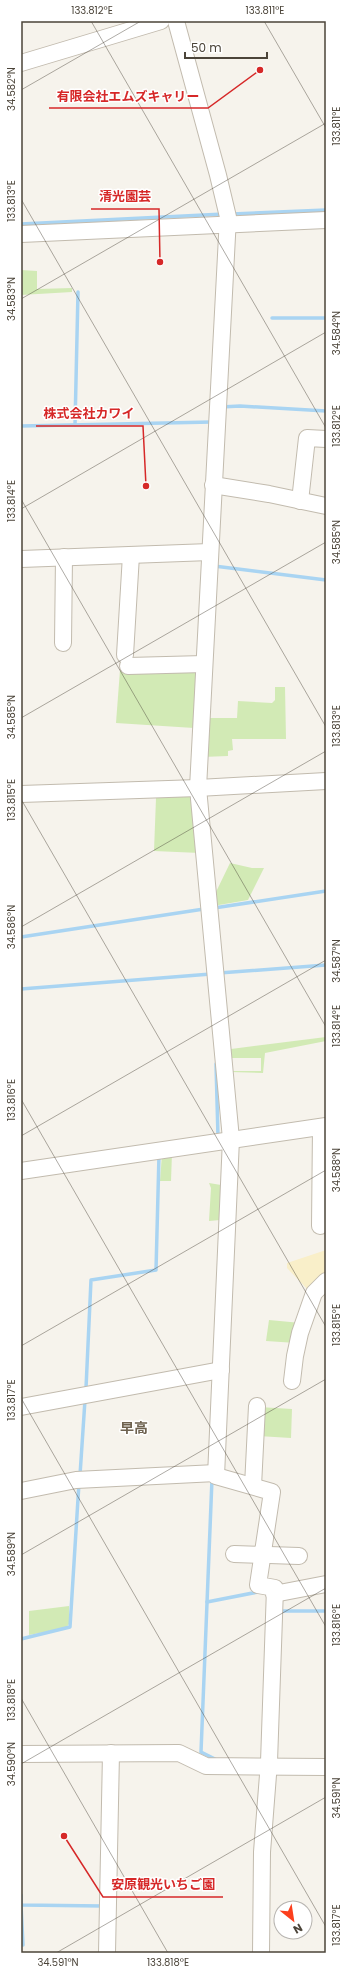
<svg xmlns="http://www.w3.org/2000/svg" width="347" height="1974" viewBox="0 0 347 1974" font-family="Poppins,'Noto Sans JP',sans-serif">
<rect width="100%" height="100%" fill="#f6f3ec"/>
<g fill="#d2eab5" fill-rule="evenodd">
<polygon points="21,270 37,271 37,289 72,288 72,292 21,295"/>
<polygon points="197,668 194,728 116,723 120,670"/>
<polygon points="275,687 285,687 286,739 232,739 233,750 228,751 228,756 202,757 205,718 237,718 238,701 272,703 275,700"/>
<polygon points="193,796 200,853 154,851 156,798"/>
<polygon points="230,863 252,868 264,868 248,900 213,906 215,894"/>
<path d="M326,1037V1041L265,1053L263,1073L231,1072L227,1051L231,1049ZM230,1058H261V1071H232Z"/>
<polygon points="172,1153 171,1181 160,1181 162,1154"/>
<polygon points="209,1183 221,1185 220,1220 209,1221 211,1188"/>
<polygon points="269,1320 301,1323 296,1343 266,1341"/>
<polygon points="259,1407 292,1409 291,1438 258,1436"/>
<polygon points="69,1606 69,1624 66,1628 29,1635 29,1611"/>
</g>
<polygon fill="#f9efc9" points="326,1250 326,1277 311,1293 287,1268 287,1263"/>
<g fill="none" stroke-linecap="round" stroke-linejoin="round">
<g stroke="#a9d4f2" stroke-width="3.5">
<polyline points="232,214 326,210"/>
<polyline points="21,224 224,214"/>
<polyline points="272,318 326,318"/>
<polyline points="221,407 240,406 326,411"/>
<polyline points="75,425 78,292"/>
<polyline points="21,426 212,422"/>
<polyline points="214,566 326,580"/>
<polyline points="214,908 326,891"/>
<polyline points="21,937 204,909"/>
<polyline points="219,973 326,965"/>
<polyline points="21,989 211,974"/>
<polyline points="216,1064 218,1137"/>
<polyline points="86,1388 91,1280 156,1270 159,1155"/>
<polyline points="80,1475 85,1400"/>
<polyline points="212,1479 201,1752 215,1759"/>
<polyline points="207,1602 258,1592"/>
<polyline points="279,1611 326,1611"/>
<polyline points="21,1639 70,1627 79,1483"/>
<polyline points="21,1895 21,1905 103,1906"/>
<polyline points="21,1905 23,1945"/>
</g>
<g stroke="#c2bbae" stroke-width="18">
<g id="minor">
<polyline points="176,21 218,175 228,217 198,788 231,1139 216,1476 272,1492 258,1585 275,1588 269,1762 262,1852 261,1953"/>
<polyline points="21,63 161,21"/>
<polyline points="21,234 326,220"/>
<polyline points="213,485 269,494 326,506"/>
<polyline points="300,501 307,438 326,439"/>
<polyline points="21,559 210,552"/>
<polyline points="63,643 64,557"/>
<polyline points="125,655 131,555"/>
<polyline points="128,666 204,664"/>
<polyline points="21,794 198,788 326,781"/>
<polyline points="21,1171 326,1126"/>
<polyline points="320,1226 321,1127"/>
<polyline points="292,1381 295,1356 300,1333 314,1293 326,1281"/>
<polyline points="21,1407 221,1370"/>
<polyline points="253,1486 257,1406"/>
<polyline points="21,1491 76,1480 216,1473"/>
<polyline points="234,1554 299,1556"/>
<polyline points="274,1594 326,1584"/>
<polyline points="21,1754 179,1753 206,1766 326,1767"/>
<polyline points="107,1953 111,1753"/>
</g>
</g>
<use href="#minor" stroke="#fff" stroke-width="16"/>
</g>
<path fill="none" stroke="#4b4439" stroke-width="1" stroke-opacity="0.45" d="M91,21L326,428M264,21L326,128M21,90L141,21M21,199L326,727M21,299L326,123M21,499L326,1027M21,509L326,332M21,718L326,542M21,799L326,1327M21,927L326,751M21,1099L326,1627M21,1136L326,960M21,1346L326,1170M21,1398L326,1927M21,1555L326,1379M21,1698L168,1953M21,1764L326,1588M56,1953L326,1797"/>
<g text-anchor="middle" dominant-baseline="central" stroke-width="3" stroke-linejoin="round" paint-order="stroke">
<g font-size="14" font-weight="bold" fill="#6e6250" stroke="#fff">
<text x="134" y="1428">早高</text>
</g>
</g>
<path fill="none" stroke="#d62828" stroke-width="1.5" d="M260 70L208 108H49M160 262L159 209H91M146 486L143 426H36M64 1836L103 1897H223"/>
<g fill="#d62828" stroke="#fff" stroke-width="1.5">
<circle cx="260" cy="70" r="4"/>
<circle cx="160" cy="262" r="4"/>
<circle cx="146" cy="486" r="4"/>
<circle cx="64" cy="1836" r="4"/>
</g>
<g font-size="13" text-anchor="middle" font-weight="bold" fill="#d62828" stroke="#fff" stroke-width="3" stroke-linejoin="round" paint-order="stroke">
<text x="128" y="101">有限会社エムズキャリー</text>
<text x="125" y="201">清光園芸</text>
<text x="89" y="418">株式会社カワイ</text>
<text x="163" y="1889">安原観光いちご園</text>
</g>
<rect width="347" height="1974" fill="none" stroke="#ffffff" stroke-width="44"/>
<g transform="translate(293 1920) rotate(150)"><circle r="19" fill="#ffffff" stroke="#b7b4b0"/>
<path d="M0-3L7 15L0 10L-7 15Z" fill="#fc3f1d"/>
<text y="-6" font-size="11" font-weight="bold" text-anchor="middle" fill="#4b4439">N</text>
</g>
<path d="M185 52v6h82v-6" fill="none" stroke="#4b4439" stroke-width="2"/>
<text x="191" y="52" font-size="12" fill="#4b4439" stroke="#ffffff" stroke-width="3" paint-order="stroke">50 m</text>
<rect x="22" y="22" width="303" height="1930" fill="none" stroke="#4b4439" stroke-width="1.5"/>
<g font-size="10" text-anchor="middle" fill="#4b4439">
<text x="92" y="14">133.812°E</text>
<text x="265" y="14">133.811°E</text>
<text transform="translate(11 89) rotate(-90)" y="4">34.582°N</text>
<text transform="translate(336 126) rotate(-90)" y="4">133.811°E</text>
<text transform="translate(11 201) rotate(-90)" y="4">133.813°E</text>
<text transform="translate(11 299) rotate(-90)" y="4">34.583°N</text>
<text transform="translate(336 333) rotate(-90)" y="4">34.584°N</text>
<text transform="translate(336 426) rotate(-90)" y="4">133.812°E</text>
<text transform="translate(11 501) rotate(-90)" y="4">133.814°E</text>
<text transform="translate(336 542) rotate(-90)" y="4">34.585°N</text>
<text transform="translate(11 717) rotate(-90)" y="4">34.585°N</text>
<text transform="translate(336 726) rotate(-90)" y="4">133.813°E</text>
<text transform="translate(11 800) rotate(-90)" y="4">133.815°E</text>
<text transform="translate(11 927) rotate(-90)" y="4">34.586°N</text>
<text transform="translate(336 961) rotate(-90)" y="4">34.587°N</text>
<text transform="translate(336 1026) rotate(-90)" y="4">133.814°E</text>
<text transform="translate(11 1100) rotate(-90)" y="4">133.816°E</text>
<text transform="translate(336 1170) rotate(-90)" y="4">34.588°N</text>
<text transform="translate(336 1325) rotate(-90)" y="4">133.815°E</text>
<text transform="translate(11 1400) rotate(-90)" y="4">133.817°E</text>
<text transform="translate(11 1554) rotate(-90)" y="4">34.589°N</text>
<text transform="translate(336 1625) rotate(-90)" y="4">133.816°E</text>
<text transform="translate(11 1700) rotate(-90)" y="4">133.818°E</text>
<text transform="translate(11 1764) rotate(-90)" y="4">34.590°N</text>
<text transform="translate(336 1798) rotate(-90)" y="4">34.591°N</text>
<text transform="translate(336 1925) rotate(-90)" y="4">133.817°E</text>
<text x="58" y="1966">34.591°N</text>
<text x="168" y="1966">133.818°E</text>
</g>
</svg>
